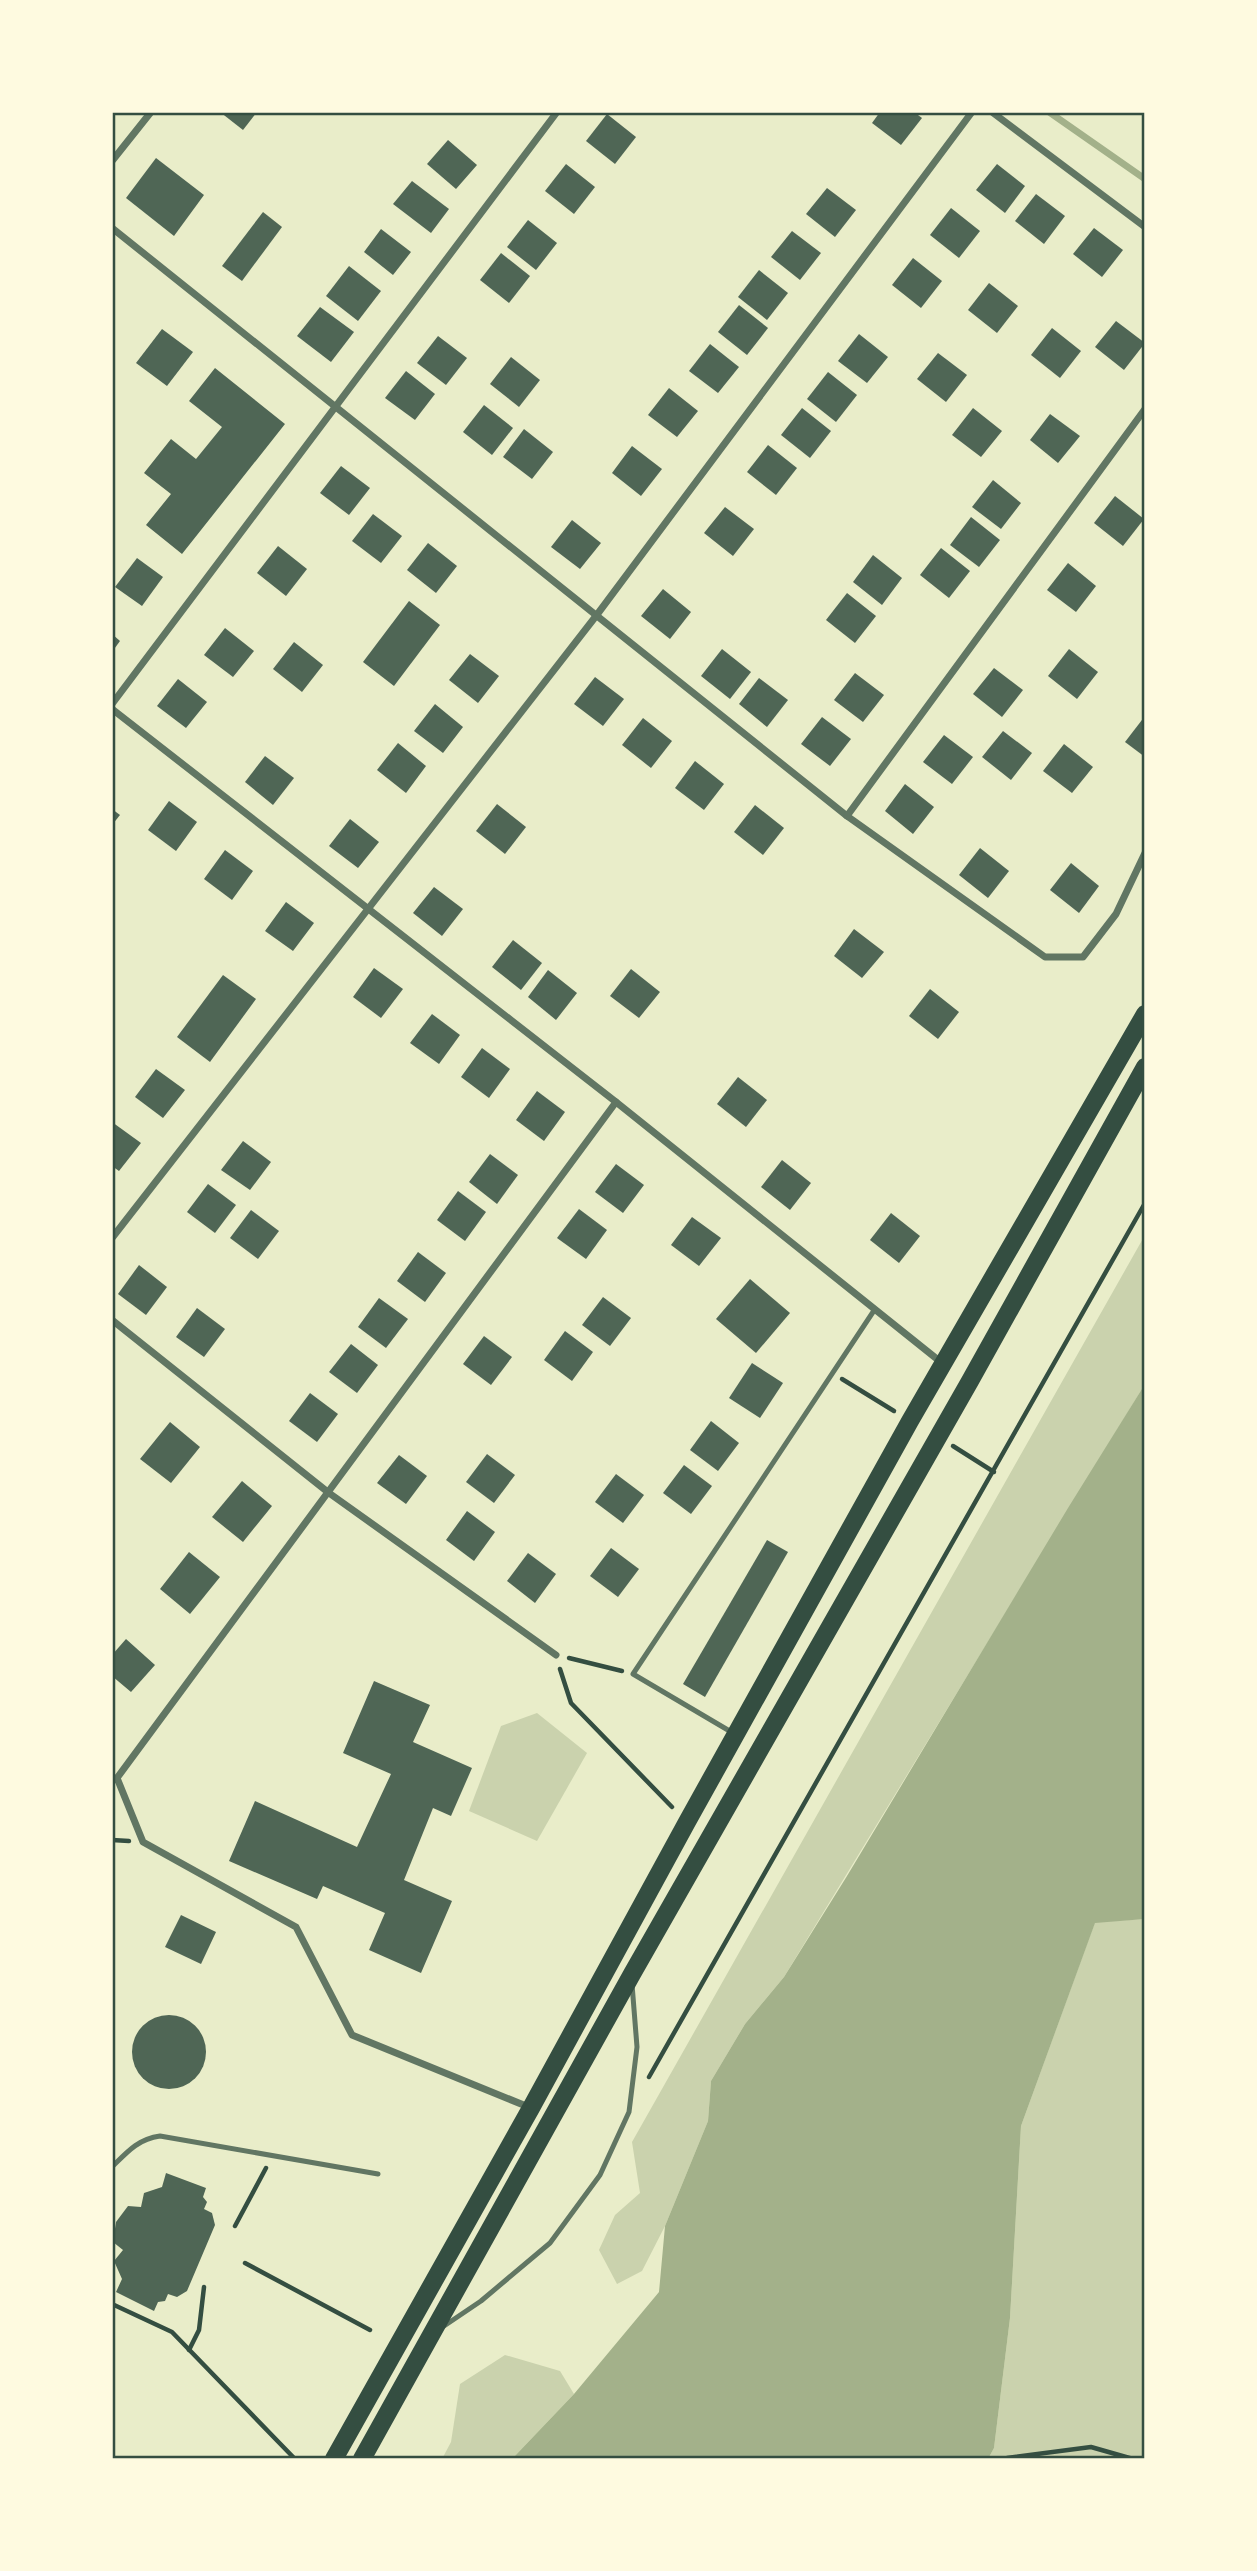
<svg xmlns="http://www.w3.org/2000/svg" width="1257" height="2571" viewBox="0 0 1257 2571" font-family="'Fira Sans',sans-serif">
<rect width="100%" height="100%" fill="#e9edc9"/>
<g fill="#cad2ad">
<polygon points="1145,1235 1145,1384 784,1977 745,2024 711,2081 708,2121 665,2226 642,2271 617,2284 599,2250 615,2215 640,2193 632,2142"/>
<polygon points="537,1713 587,1753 537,1841 469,1811 501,1726"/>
<polygon points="1145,1919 1145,2459 988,2459 994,2448 1010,2318 1021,2126 1095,1922"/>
<polygon points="505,2355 560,2371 574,2394 512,2459 442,2459 451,2442 460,2384"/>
</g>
<polygon fill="#a3b18a" points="1145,1384 1145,1919 1095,1923 1021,2126 1010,2318 994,2448 988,2459 512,2459 574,2394 659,2292 665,2226 708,2121 711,2081 745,2024 784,1977 847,1876 1068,1508"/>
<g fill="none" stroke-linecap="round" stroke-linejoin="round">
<polyline stroke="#a3b18a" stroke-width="7" points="1049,112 1145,179"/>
</g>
<g fill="#4f6655">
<polygon points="220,112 257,112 243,130"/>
<polygon points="880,112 914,112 922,118 901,145 872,123"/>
<polygon points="607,114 636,137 615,164 586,141"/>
<polygon points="448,140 477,165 456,189 427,164"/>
<polygon points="156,158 204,195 174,236 126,198"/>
<polygon points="566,164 595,187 574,214 545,191"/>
<polygon points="997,164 1025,186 1005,213 976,190"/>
<polygon points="412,181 449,209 431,233 393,204"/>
<polygon points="827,188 856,210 835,237 806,214"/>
<polygon points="1036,194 1065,216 1044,244 1015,221"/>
<polygon points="951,208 980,231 959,258 930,235"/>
<polygon points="263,212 282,227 242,281 222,266"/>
<polygon points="528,220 557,243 536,270 507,247"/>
<polygon points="1094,228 1123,250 1102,277 1073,254"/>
<polygon points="381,229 411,252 393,275 364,252"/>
<polygon points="792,231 821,253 800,280 771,257"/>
<polygon points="501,253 530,276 509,303 480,280"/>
<polygon points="913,258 942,281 921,308 892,285"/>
<polygon points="349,266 381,291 358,321 326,296"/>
<polygon points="759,270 788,293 767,320 738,297"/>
<polygon points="989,283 1018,306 997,333 968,310"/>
<polygon points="739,305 768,328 747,355 718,332"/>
<polygon points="320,307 354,332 331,362 297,336"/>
<polygon points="1116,321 1145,343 1124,370 1095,347"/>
<polygon points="1052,328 1081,351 1060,378 1031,355"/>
<polygon points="162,329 193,352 167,386 136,363"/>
<polygon points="859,334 888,357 867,383 838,361"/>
<polygon points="438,336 467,358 446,385 417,363"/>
<polygon points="710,344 739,367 718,393 689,371"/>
<polygon points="938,353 967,375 946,402 917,379"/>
<polygon points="511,357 540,380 519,407 490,384"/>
<polygon points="215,368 285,424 182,554 146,525 171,494 144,473 171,439 196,459 222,427 189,401"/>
<polygon points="406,371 435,394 415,420 385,398"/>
<polygon points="828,372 857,395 836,422 807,399"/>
<polygon points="669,388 698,411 677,437 648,415"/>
<polygon points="484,405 513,428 492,455 463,432"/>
<polygon points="802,408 831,431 810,458 781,435"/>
<polygon points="973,408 1002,431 981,457 952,435"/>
<polygon points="1050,414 1080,436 1058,463 1030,440"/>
<polygon points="524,429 553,452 532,479 503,457"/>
<polygon points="768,445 797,468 776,495 747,472"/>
<polygon points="632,446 662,469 641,496 612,473"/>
<polygon points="341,466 370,488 349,515 320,493"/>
<polygon points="993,480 1021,503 1001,529 972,507"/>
<polygon points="1115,496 1144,519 1123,546 1094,523"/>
<polygon points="725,507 754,529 733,556 704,533"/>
<polygon points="373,514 402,536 381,563 352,541"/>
<polygon points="971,517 1000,540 979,567 950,545"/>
<polygon points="572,520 601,543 580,569 551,547"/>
<polygon points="428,543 457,566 436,593 407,570"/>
<polygon points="278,546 307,569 286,596 257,573"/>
<polygon points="941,548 970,571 949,598 920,575"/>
<polygon points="873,555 902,578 882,605 853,582"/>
<polygon points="137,558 163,577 142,606 115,587"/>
<polygon points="1068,563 1096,586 1076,612 1047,590"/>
<polygon points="663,589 691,612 670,639 641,616"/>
<polygon points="847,593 876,616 855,643 826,620"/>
<polygon points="409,601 440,625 394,686 363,662"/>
<polygon points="225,628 254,651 233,677 204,655"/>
<polygon points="112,634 120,641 112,652"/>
<polygon points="294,642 323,665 302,692 273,669"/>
<polygon points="722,649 751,672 730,699 701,676"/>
<polygon points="1069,649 1098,672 1077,699 1048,676"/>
<polygon points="470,654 499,676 478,703 449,680"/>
<polygon points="994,668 1023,690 1002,717 973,694"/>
<polygon points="855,673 884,695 863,722 834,700"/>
<polygon points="595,677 624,699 603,726 574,704"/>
<polygon points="759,678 788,700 767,727 739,704"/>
<polygon points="178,679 207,702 186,728 157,706"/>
<polygon points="435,704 463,727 443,753 414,731"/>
<polygon points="1145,716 1145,757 1125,742"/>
<polygon points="822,717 851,739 830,766 801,744"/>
<polygon points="643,718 672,741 651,768 622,745"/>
<polygon points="1003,731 1032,753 1011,780 982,757"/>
<polygon points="944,735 973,757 952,784 923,762"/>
<polygon points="398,743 426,766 406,793 377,770"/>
<polygon points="1064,744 1093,767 1072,793 1043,771"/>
<polygon points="265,756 294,778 273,805 245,782"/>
<polygon points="695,761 724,784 704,810 675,788"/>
<polygon points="905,784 934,807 913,834 885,811"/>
<polygon points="169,801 197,822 176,851 148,830"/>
<polygon points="497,804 526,827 505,854 476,831"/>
<polygon points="755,805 784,828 763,855 734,832"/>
<polygon points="112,809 120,815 112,825"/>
<polygon points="350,819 379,842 358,868 329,846"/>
<polygon points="980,848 1009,871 988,898 959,875"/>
<polygon points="225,850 253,871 232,900 204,879"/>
<polygon points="1071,863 1099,886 1079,913 1050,890"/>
<polygon points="434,887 463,909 442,936 413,913"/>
<polygon points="286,902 314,923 293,951 265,931"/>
<polygon points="854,929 884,952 862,978 834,956"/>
<polygon points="513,940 542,963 521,990 492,967"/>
<polygon points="374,968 403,989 381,1018 353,997"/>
<polygon points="631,969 660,992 639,1018 610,996"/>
<polygon points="548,970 577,993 556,1020 528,997"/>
<polygon points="223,975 256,999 210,1062 177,1037"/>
<polygon points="930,989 959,1012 938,1039 909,1016"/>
<polygon points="432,1014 460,1035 439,1064 410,1043"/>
<polygon points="482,1048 510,1069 489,1098 461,1077"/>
<polygon points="156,1069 185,1090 163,1118 135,1097"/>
<polygon points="738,1077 767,1100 746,1127 717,1104"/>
<polygon points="537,1091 565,1112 544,1141 516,1120"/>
<polygon points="112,1122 141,1143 119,1171 112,1166"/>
<polygon points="243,1141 271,1162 250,1190 221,1170"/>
<polygon points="490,1154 518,1175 497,1204 469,1182"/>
<polygon points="782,1160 811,1183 790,1210 761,1187"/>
<polygon points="616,1164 644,1185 623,1213 595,1192"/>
<polygon points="208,1184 236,1205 215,1233 187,1212"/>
<polygon points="458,1191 486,1212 465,1241 437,1220"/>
<polygon points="579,1209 607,1230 586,1259 557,1238"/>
<polygon points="251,1210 279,1231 258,1259 230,1238"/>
<polygon points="891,1213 920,1236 899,1263 870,1240"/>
<polygon points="692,1217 721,1238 699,1266 671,1245"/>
<polygon points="418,1252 446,1273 425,1302 397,1281"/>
<polygon points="139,1265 167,1287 146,1315 118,1294"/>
<polygon points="750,1279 790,1313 756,1353 716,1319"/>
<polygon points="603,1297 631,1318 610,1346 582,1325"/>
<polygon points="379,1298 408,1319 386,1348 358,1327"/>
<polygon points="197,1308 225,1329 204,1357 176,1337"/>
<polygon points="565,1331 593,1352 572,1381 544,1360"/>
<polygon points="484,1336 512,1357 491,1385 463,1364"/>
<polygon points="351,1344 378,1365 357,1393 329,1372"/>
<polygon points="752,1363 783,1383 760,1418 729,1398"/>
<polygon points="310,1393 338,1414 317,1442 289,1421"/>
<polygon points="711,1421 739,1443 718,1471 690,1450"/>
<polygon points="170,1422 200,1447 171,1483 140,1459"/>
<polygon points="487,1454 515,1475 494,1503 466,1482"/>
<polygon points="399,1455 427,1476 406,1504 377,1483"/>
<polygon points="684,1465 712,1486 691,1514 663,1493"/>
<polygon points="616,1474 644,1495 623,1523 595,1502"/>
<polygon points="242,1481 272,1506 243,1542 212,1517"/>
<polygon points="467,1511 495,1532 474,1561 446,1540"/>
<polygon points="767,1540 788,1552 705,1697 683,1684"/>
<polygon points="611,1548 639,1569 618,1597 590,1576"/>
<polygon points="189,1552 220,1577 190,1614 160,1589"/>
<polygon points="528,1553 556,1574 535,1603 507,1581"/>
<polygon points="126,1639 155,1665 131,1692 112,1676 112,1655"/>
<polygon points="374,1681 430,1705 413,1742 472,1768 451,1816 433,1808 404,1880 452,1901 421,1973 369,1950 385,1913 323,1886 317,1899 229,1861 255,1801 357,1847 391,1774 343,1753"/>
<polygon points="181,1915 216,1932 201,1964 165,1947"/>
<circle cx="169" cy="2052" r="37"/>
<polygon points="166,2173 206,2188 203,2197 207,2202 204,2209 212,2213 215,2225 187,2291 177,2297 168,2294 165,2301 158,2302 154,2311 116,2292 122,2279 114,2261 123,2250 113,2242 116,2222 128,2206 141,2207 144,2193 162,2187"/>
</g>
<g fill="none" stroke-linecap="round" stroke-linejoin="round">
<g stroke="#344e41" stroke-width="4.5">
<polyline points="842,1379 894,1411"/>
<polyline points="953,1446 994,1472"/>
<polyline points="569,1658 622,1671"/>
<polyline points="560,1669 571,1703 672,1807"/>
<polyline points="112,1840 129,1841"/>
<polyline points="649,2077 1145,1203"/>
<polyline points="235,2226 266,2168"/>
<polyline points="245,2263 370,2330"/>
<polyline points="112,2304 172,2332 294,2458"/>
<polyline points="189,2350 199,2330 204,2287"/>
<polyline points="1007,2458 1091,2447 1133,2459"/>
</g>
<g stroke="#617663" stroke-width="5">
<polyline points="733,1733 633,1674 875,1309"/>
<path d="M112,2167C127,2152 138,2139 160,2136L378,2174"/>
<polyline points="441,2328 481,2301 550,2243 600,2175 629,2112 637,2047 632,1984"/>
</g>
<g stroke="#617663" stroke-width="7">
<polyline points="992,112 1145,227"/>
<polyline points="112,161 151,112"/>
<polyline points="112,228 847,816 1045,957 1083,957 1116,914 1145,853"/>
<polyline points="112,704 557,112"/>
<polyline points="112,709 616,1102 942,1363"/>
<polyline points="847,816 1145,409"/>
<polyline points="112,1238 596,616 972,112"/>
<polyline points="112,1320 329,1493 556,1655"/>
<polyline points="117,1778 143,1842 296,1927 352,2035 531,2108"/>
<polyline points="112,1781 117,1778 616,1102"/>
</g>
<g stroke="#344e41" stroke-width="18">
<polyline points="334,2459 531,2108 687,1822 910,1421 1145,1014"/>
<polyline points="362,2459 632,1974 970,1381 1145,1067"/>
</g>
</g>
<rect width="1257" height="2571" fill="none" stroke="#fefae0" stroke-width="228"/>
<rect x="114" y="114" width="1029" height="2343" fill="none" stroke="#344e41" stroke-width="2.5"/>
</svg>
